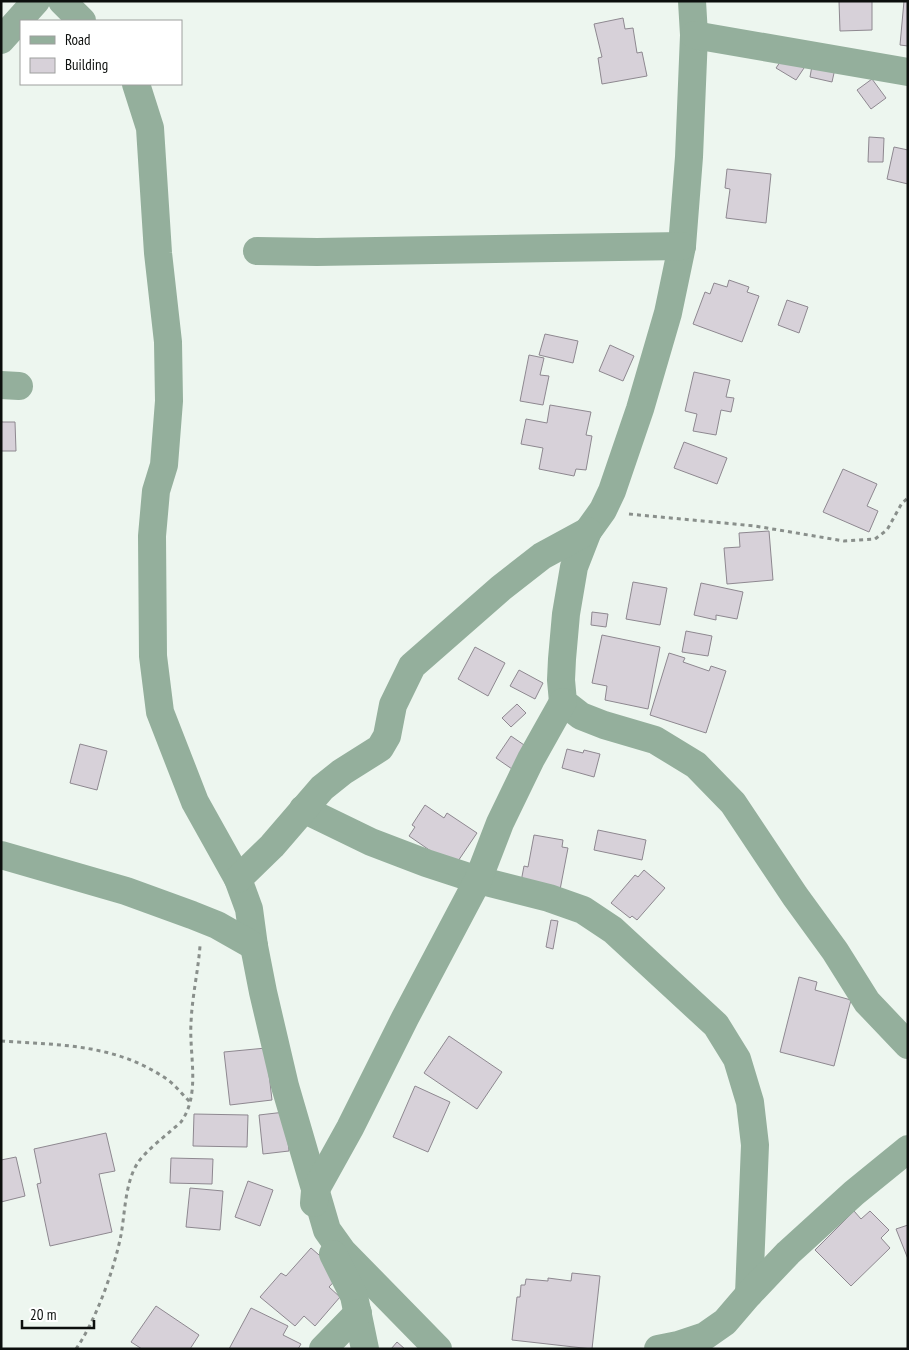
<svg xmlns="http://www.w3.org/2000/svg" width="909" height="1350" viewBox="0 0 909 1350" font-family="'PT Sans Narrow',sans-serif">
<rect width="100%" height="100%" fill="#edf6ef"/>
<g fill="#d7d1d9" stroke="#8e8890">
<polygon points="839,1 872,1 872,30 840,31"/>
<polygon points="904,1 908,1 908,46 900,45"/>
<polygon points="623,18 625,29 633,28 637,53 642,52 647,76 602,84 598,58 602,57 594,24"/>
<polygon points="787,52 806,65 796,80 776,68"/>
<polygon points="813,60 836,64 832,82 810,77"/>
<polygon points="872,79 886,98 871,109 857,90"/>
<polygon points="869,137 884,138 883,162 868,162"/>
<polygon points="894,147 908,150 908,184 887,179"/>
<polygon points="727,169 771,174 766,223 726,218 730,189 725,188"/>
<polygon points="729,280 749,287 747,292 759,296 742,342 693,324 705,292 710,294 714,283 727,287"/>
<polygon points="787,300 808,307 799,333 778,325"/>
<polygon points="545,334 578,341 573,363 539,355"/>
<polygon points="610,345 634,356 623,381 599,371"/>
<polygon points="529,355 544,358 540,375 549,376 543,405 520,401"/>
<polygon points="694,372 730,380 726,397 734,398 731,412 721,410 716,435 693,431 697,414 685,411"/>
<polygon points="550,405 591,412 586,435 592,436 586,470 576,469 574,476 539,469 543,448 521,444 526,419 547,423"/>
<polygon points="1,420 2,422 15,422 16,451 1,451"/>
<polygon points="684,442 727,458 717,484 674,468"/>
<polygon points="843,469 877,484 867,506 878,511 869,532 823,512"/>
<polygon points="769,531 773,580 727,584 724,548 740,547 739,533"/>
<polygon points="633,582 667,588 660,625 626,619"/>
<polygon points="701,583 743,592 737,619 716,615 716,620 694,615"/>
<polygon points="592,612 608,614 606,627 591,625"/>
<polygon points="686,631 712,636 708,656 682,652"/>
<polygon points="602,635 660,647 648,709 605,700 607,686 592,683"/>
<polygon points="475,647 505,663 488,696 458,679"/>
<polygon points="669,653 685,658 683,662 709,671 711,666 726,671 706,733 650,715"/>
<polygon points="519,670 543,683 535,699 510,686"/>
<polygon points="517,704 526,713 511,727 502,718"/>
<polygon points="511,736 527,747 512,769 496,758"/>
<polygon points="80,744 107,751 97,790 70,783"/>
<polygon points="567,749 583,753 584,750 600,754 594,777 562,768"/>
<polygon points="425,805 444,818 447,813 477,833 454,867 409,836 415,827 412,825"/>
<polygon points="598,830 646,840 642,860 594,850"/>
<polygon points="534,835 563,840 562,847 568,848 559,895 520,887 524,866 528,867"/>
<polygon points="644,870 665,888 637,920 632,916 630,918 611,903 635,875 638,877"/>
<polygon points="551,920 558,921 553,949 546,947"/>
<polygon points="799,977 817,982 815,990 851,1000 834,1066 780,1052"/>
<polygon points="449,1036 502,1072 477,1109 424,1073"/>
<polygon points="266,1048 272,1100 230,1105 224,1052"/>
<polygon points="415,1086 450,1102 428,1152 393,1137"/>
<polygon points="285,1112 289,1151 263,1154 259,1115"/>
<polygon points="194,1114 248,1115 247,1147 193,1146"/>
<polygon points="106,1133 115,1171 99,1174 112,1232 50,1246 37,1184 41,1183 34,1149"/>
<polygon points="16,1157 25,1196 1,1202 1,1160"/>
<polygon points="171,1158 213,1159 212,1184 170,1183"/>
<polygon points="248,1181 273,1190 260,1226 235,1217"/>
<polygon points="190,1188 223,1191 220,1230 186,1227"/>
<polygon points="854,1211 861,1219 870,1211 889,1230 881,1238 890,1248 851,1286 815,1250"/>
<polygon points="908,1225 908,1259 896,1229"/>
<polygon points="311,1248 341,1274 329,1287 340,1297 315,1326 304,1316 295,1326 260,1297 281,1273 286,1276"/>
<polygon points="572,1273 600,1276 592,1349 512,1340 517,1297 520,1297 521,1285 525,1285 526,1279 548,1281 548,1278 571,1281"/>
<polygon points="156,1306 199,1335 190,1349 142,1349 131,1342"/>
<polygon points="251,1308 288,1326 283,1335 301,1344 298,1349 229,1349"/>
<polygon points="397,1342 405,1349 391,1349"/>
</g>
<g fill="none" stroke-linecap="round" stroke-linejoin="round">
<g stroke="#898f8b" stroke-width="3" stroke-dasharray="4 4" stroke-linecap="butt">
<polyline points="629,514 755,526 844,541 875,539 887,530 902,503 908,498"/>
<path d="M1,1041C61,1045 117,1044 168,1080C176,1086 183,1095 190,1102"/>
<path d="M76,1349C96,1320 114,1270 121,1235C125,1213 125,1184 137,1164C145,1151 169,1133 181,1122C201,1094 189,1055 191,1023C192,997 198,972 200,946"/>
</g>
<g stroke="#94af9c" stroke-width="28">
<polyline points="62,1 82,21"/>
<polyline points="692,1 694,35 689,157 682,246 668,313 640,409 612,491 603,510 588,531 574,567 566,614 562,659 561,680 563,702 581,716 604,725 655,740 696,765 733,803 795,896 835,951 867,1002 908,1045"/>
<polyline points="694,35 908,72"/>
<polyline points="1,40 36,1"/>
<polyline points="136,84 150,128 158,253 168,342 169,401 164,465 156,491 152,536 153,656 160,712 195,802 238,879 249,909 254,946 263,992 285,1086 327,1230 342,1251 438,1349"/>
<polyline points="257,251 317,252 682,246"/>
<polyline points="1,385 19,386"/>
<polyline points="303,809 371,842 426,863 478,880 549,898 583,910 613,930 716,1025 737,1059 750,1102 755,1145 749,1294"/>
<polyline points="1,855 126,891 192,915 217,925 254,946"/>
<polyline points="238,879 272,846 322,788 342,772 380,748 387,736 393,705 412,666 501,588 542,556 588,531"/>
<polyline points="314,1203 315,1191 350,1128 405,1018 478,880 500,823 531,759 563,702"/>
<polyline points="333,1254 354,1296 365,1349"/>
<polyline points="323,1349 358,1313"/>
<polyline points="658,1349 678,1345 705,1336 725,1322 749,1294 788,1253 854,1193 908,1149"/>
</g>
</g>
<rect width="909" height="1350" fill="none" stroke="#0c0f0d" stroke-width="5"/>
<rect x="20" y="20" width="162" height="65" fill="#ffffff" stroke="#9e9f9e"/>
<rect x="30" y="36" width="25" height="8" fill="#94af9c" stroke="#9e9f9e"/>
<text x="65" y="45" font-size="15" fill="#0c0f0d">Road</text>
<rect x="30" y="58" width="25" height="15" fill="#d7d1d9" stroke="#9e9f9e"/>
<text x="65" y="70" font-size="15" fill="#0c0f0d">Building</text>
<path d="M22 1320v8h72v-8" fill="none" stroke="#0c0f0d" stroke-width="2.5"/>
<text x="30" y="1320" font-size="15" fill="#0c0f0d" stroke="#ffffff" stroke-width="4" paint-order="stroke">20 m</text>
</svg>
